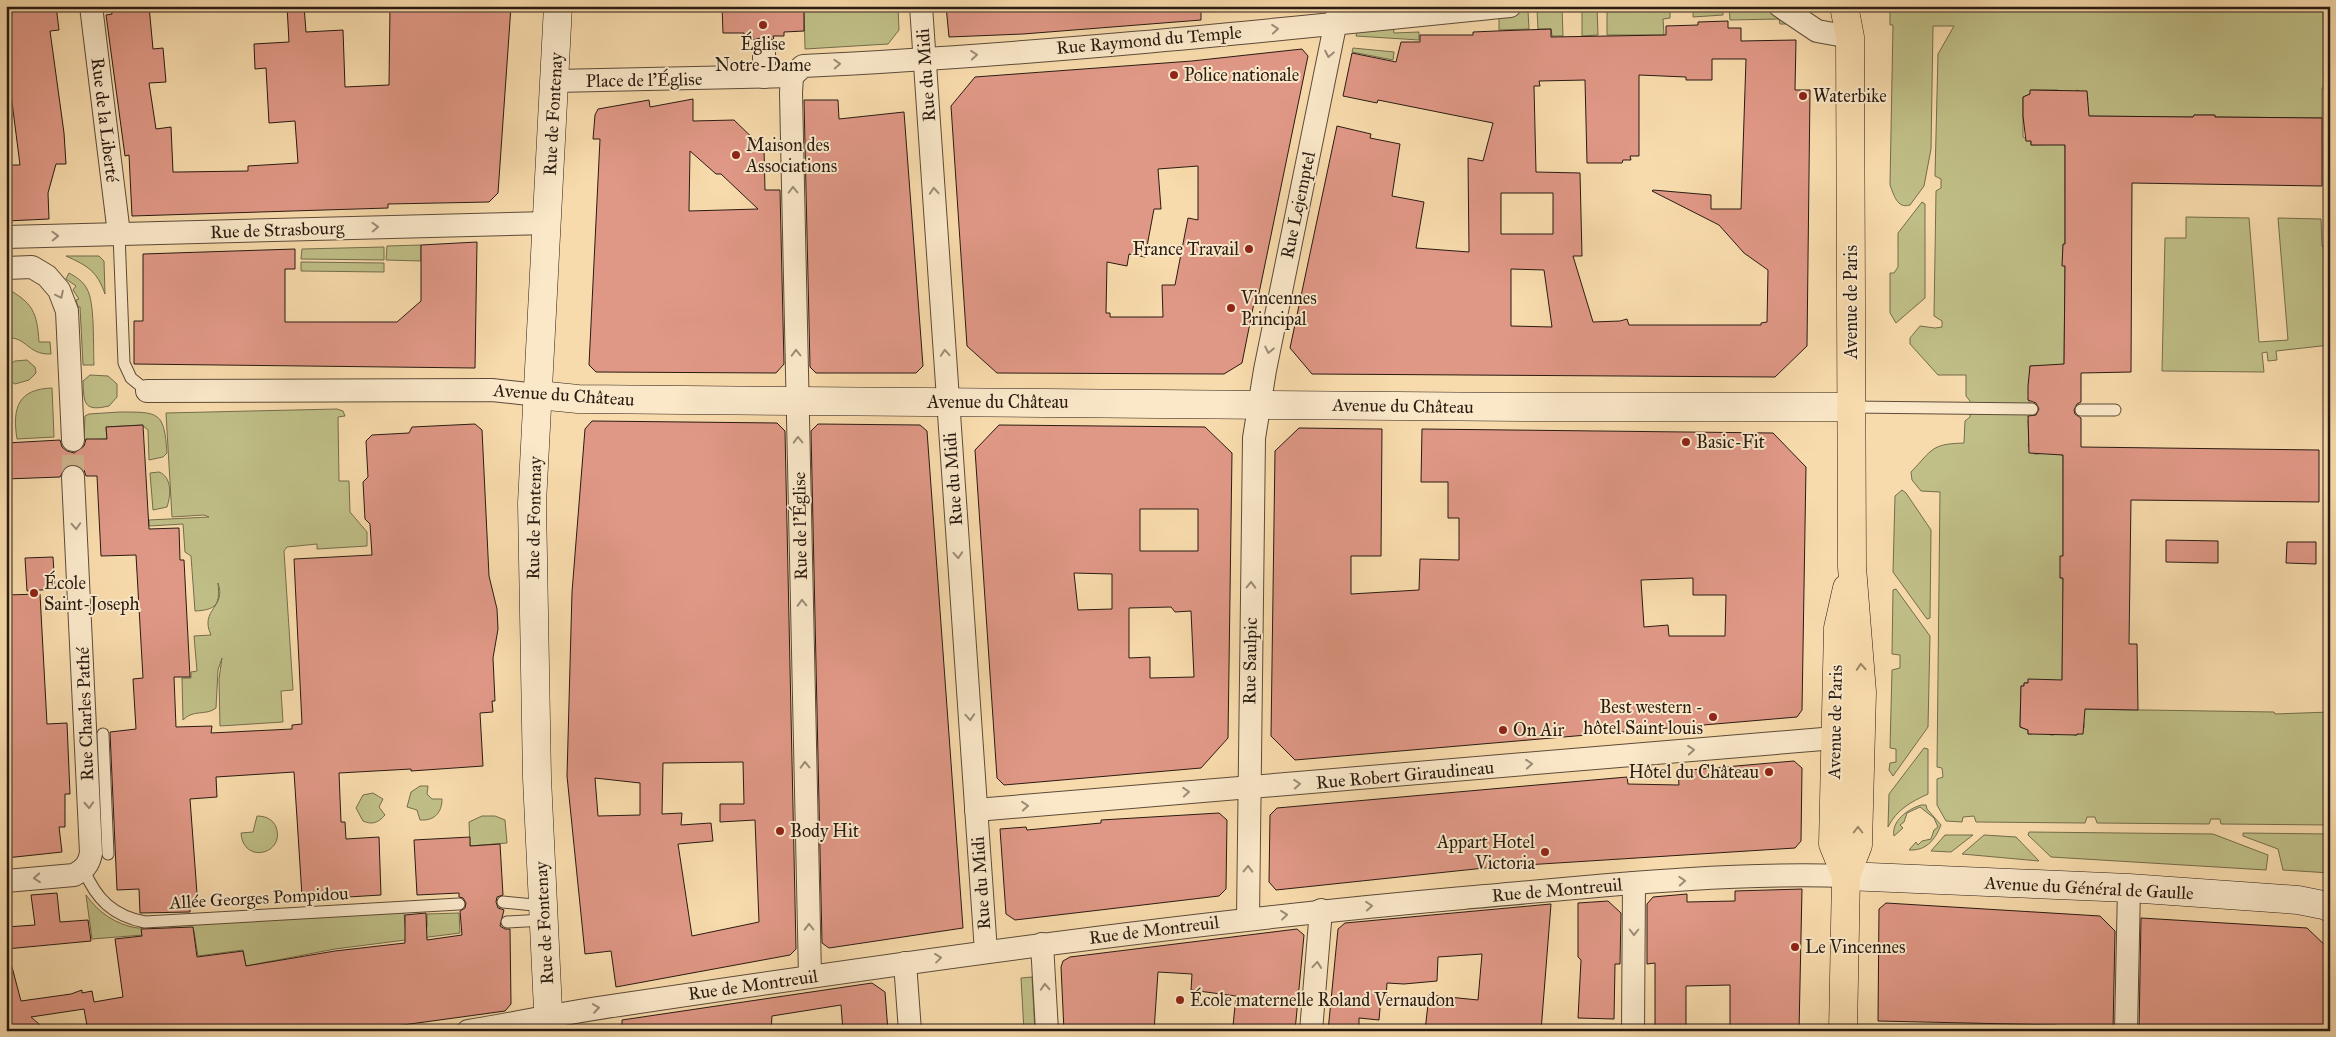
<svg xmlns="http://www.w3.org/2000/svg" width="2336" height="1037" viewBox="0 0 2336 1037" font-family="'IM FELL Great Primer',serif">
<rect width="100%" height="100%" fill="#f8dbac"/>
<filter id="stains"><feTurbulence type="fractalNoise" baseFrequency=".004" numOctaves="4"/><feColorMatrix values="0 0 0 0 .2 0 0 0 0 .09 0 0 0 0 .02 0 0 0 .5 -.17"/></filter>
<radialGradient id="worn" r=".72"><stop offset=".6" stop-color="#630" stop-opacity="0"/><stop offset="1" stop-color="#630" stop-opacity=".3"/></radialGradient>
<g fill="#c0bf87" stroke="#746d4c">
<polygon points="804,6 898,6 899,30 888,44 805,49"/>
<polygon points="1582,6 1597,6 1598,35 1582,36"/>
<polygon points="1607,6 1670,6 1670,18 1663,19 1664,35 1607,35"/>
<polygon points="1693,6 1723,6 1723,15 1693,17"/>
<polygon points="1729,6 1768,6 1794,22 1794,24 1780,24 1779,19 1730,20"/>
<path d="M1890,6H2330V88H2322V118L2215,117L2214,115H2194L2193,117L2083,116L2088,98L2080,91L2076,90V95L2058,94V90H2031L2030,94L2023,97V137L2031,141V145L2065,144V244L2063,245V265L2065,266L2064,365L2030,366L2029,403H2032L2033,416L2028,420L2029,442L2028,446L2034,454H2039L2040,452L2063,455V556L2060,578H2063L2062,681L2050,680L2024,683V686H2021L2020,723V727L2028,730V734H2032V730L2050,731V735H2054L2055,731H2072L2073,735H2077L2084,728V723H2080V709L2274,712L2275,714L2330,712V825L2221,824L2220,819H2211L2209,824L2097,823L2095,817H2087L2085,823L1976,822L1974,816L1963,817L1962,822L1946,821L1937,805V779L1943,777L1942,768L1937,767L1940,492L1921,491L1912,480L1911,472C1933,449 1931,444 1964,443L1965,421L1970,417V401L1966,396V375H1938L1910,344V338L1920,326L1935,328L1942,327V321L1934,316L1936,191L1941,188V179L1935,176L1938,54L1954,26H1933L1931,149L1924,186L1910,205C1897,209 1894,195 1890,185L1893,25H1890Z"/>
<polygon points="1562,7 1563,36 1552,36 1551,29 1538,29 1537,10"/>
<polygon points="1528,11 1529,29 1499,30 1499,14"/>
<polygon points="1393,24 1394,33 1419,32 1419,40 1356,36 1358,28"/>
<polygon points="1353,48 1394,52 1393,60 1352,52"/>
<polygon points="1922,202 1925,204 1925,298 1896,323 1890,313 1890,273 1894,273 1898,267 1898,233"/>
<polygon points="2186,217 2249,218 2259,342 2288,340 2278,218 2321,219 2322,246 2330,246 2330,345 2276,351 2277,360 2268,361 2267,352 2262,353 2264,372 2162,371 2165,238 2186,238"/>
<polygon points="421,245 421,261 386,260 387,246"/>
<polygon points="384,247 384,260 301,259 302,249"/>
<path d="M66,256H99L104,261L105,294C97,271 88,266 66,256Z"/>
<polygon points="301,262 384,263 384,272 301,271"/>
<path d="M69,273C76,277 83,281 87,289C95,302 93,347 94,365H83L80,307H78L76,300L79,299L73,290L76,286L66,279Z"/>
<path d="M6,288C33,303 37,312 39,342H50L51,354C27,355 27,336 6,338Z"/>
<polygon points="27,360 35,367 36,373 29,380 15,384 7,379 7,366 15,361"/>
<path d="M90,375L108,376L117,384V397L109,406C83,412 84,403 83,381Z"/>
<path d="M52,388L54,437L17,439C12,408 18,389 52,388Z"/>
<path d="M337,409L343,411L345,416L338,417L339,481H349L350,512L367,532V546L317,549V544L287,547L284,551L293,690L281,691L283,722L220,726L219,679L222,658L218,670L216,708C206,716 193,709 183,720L182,678H191V672L197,671L194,636L211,635C199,609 227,608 218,583C220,604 217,610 195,611L191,556L185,552L183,524L149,526V520L209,517L204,515L172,517L166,413Z"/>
<path d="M120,412C160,412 164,412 167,453L163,457L149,460L148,430L142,425L106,427L107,439L84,440L85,416L89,414Z"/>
<path d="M159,472C172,477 171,495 167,507L153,510L150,473Z"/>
<polygon points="1902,490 1906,493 1931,530 1930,618 1927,619 1893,572 1895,496"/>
<polygon points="1896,589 1930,636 1928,727 1893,776 1889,770 1890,763 1896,762 1896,749 1890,748 1892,670 1900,668 1900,655 1892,654 1893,590"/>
<path d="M1924,748L1928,749V794C1911,802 1897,809 1888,827L1889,794Z"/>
<path d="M420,786H428L427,794L432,799H442C442,813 434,821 420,820L417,810L407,807L411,792Z"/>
<path d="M373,793L383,799L379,807L385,815C378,823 372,825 363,821L356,808L363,795Z"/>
<path d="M1921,805H1926L1927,809L1941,825C1935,840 1926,851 1909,850L1916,842L1918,845L1922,841L1931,839L1934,830L1938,827L1934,818L1920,807L1907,813L1904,822L1900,825L1903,828L1894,836C1891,821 1908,809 1921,805Z"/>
<path d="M257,816C265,816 273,819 276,827C286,854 243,865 241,833L253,832Z"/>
<polygon points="482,816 495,816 505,820 507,843 470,846 469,822"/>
<polygon points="2029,832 2213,834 2268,855 2266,870 2051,857 2028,835"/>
<polygon points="2243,833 2330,834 2330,873 2283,870 2278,849 2243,836"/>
<polygon points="1945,835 1973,835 1951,852 1931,851"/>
<polygon points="1984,835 2016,837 2039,861 1962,854"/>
<path d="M86,895C99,913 115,924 137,928L404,912L405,927H427V914L459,913L460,933L335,949L246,966L243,950L198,956L194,931L92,939Z"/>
<polygon points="1032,977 1035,1031 1024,1031 1021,978"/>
</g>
<g fill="#e09886" stroke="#291b12" fill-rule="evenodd">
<polygon points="6,6 56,6 59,30 50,31 64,133 66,164 56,164 48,193 49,219 6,221 6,165 20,165 6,55"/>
<polygon points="111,6 149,6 153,49 163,48 166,82 149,83 156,129 171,127 173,172 178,172 248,171 248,166 298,163 295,121 269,123 266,68 255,69 254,44 289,42 287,6 304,6 306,32 343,30 345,87 389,85 390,6 511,6 498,193 489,202 388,204 388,208 132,216 129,155 125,156 106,15 112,14"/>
<polygon points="722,6 804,6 804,31 784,32 784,36 773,36 774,40 764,37 753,40 753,36 744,37 744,33 723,33"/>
<polygon points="946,6 1201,6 1201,20 1023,34 949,37"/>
<path d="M1728,21V28H1741V41L1796,40L1795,90H1810L1807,346L1775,377L1312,374L1290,348L1337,126L1371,134L1370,138L1400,144L1392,196L1424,202L1416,248L1469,252L1468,158L1483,161L1493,123L1378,100L1377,103L1343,96L1352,53L1396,62L1401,42H1420V35H1473V32L1496,31L1551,29V37L1666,35V26L1698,25V22ZM1712,59H1746L1741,209H1711V195L1653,190L1652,191L1719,225L1744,253L1768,270L1767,322L1761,323V325H1629L1627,319L1620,321L1593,322L1573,256H1582L1580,173L1536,172L1534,86H1540L1539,81L1585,80L1587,163H1622L1623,160H1631L1630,156H1639V75L1686,77V80H1712ZM1501,193H1553V234H1501ZM1511,269L1544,270L1552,327L1511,326Z"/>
<path d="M1302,49L1308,56L1257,303H1254L1242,363L1224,374L997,373L967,346L951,106L975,77L1192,61ZM1198,166V220L1188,218L1175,285H1162L1163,317H1110V313H1106L1107,262L1127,266L1129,254L1145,257L1154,209H1161L1158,169Z"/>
<polygon points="2030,90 2087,91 2089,116 2193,117 2194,115 2215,115 2215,117 2322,118 2322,186 2132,183 2131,372 2081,373 2081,402 2077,404 2074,410 2075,414 2081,418 2081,447 2319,450 2319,502 2131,500 2129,644 2137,644 2138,710 2085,709 2083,734 2077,734 2077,735 2028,734 2028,730 2020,727 2021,686 2024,686 2024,683 2028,683 2028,679 2062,680 2063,578 2060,578 2060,556 2063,556 2063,455 2029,453 2028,416 2036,415 2039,409 2036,403 2028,400 2028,386 2030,366 2064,364 2065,266 2062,266 2063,244 2065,244 2065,145 2031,145 2031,141 2026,141 2023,116 2023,97 2030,94"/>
<path d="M693,99V121L734,120L764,149L765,190H780L784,364L776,373L596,372L589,365L600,139H593L595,115L598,109L649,100L650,107ZM690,151L716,174H721L758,209L689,211Z"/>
<polygon points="804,100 838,100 839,119 904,112 923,366 916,373 816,373 810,367"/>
<polygon points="477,242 475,368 134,364 134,321 143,321 143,254 295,249 295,269 285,269 285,322 397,322 421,301 421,245"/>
<path d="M592,421L777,423L785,431L796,949L790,955L616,987L611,951L585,954L567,776L572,592L585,429ZM743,762L744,804H720V822L755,820L759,922L692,936L678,844L713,841L711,823L681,825L682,813L662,814L663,763ZM595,778L640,783V815L598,816Z"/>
<polygon points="475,424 482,430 489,576 497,609 498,629 493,658 495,701 492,701 493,712 480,713 483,766 411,771 411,769 339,773 341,822 345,822 346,839 379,837 381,895 348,897 348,893 302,896 294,772 216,777 217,797 190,799 198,907 190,907 190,912 140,913 139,889 117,890 110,732 136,729 133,679 143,678 136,555 101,556 97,476 86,476 84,470 73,464 66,466 60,477 6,479 6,443 60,440 62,447 67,451 74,453 84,446 86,439 107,439 106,427 143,425 149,529 179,528 180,560 184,560 190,677 174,677 176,727 212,726 211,733 292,729 292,725 302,724 294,559 372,555 370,524 365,519 363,482 368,477 366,441 372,435 409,433 412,427"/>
<polygon points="818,424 920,425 927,431 963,928 829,948 822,943 811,431"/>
<path d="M999,425L1205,427L1232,453L1228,738L1201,768L1004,785L997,778L975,450ZM1140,509H1198V551H1140ZM1074,573L1112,574V609L1078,610ZM1171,607L1175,612L1191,611L1194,677L1150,678V657L1129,658V608Z"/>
<path d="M1299,428L1382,429L1381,556H1351V594L1419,590L1420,559L1459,560V518H1448V482H1421L1422,429L1773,433L1806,467L1802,710L1797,717L1295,760L1271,736L1275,451ZM1693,578V595H1726L1725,636H1669L1668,625L1644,627L1641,580Z"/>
<polygon points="2166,540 2218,541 2218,563 2166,562"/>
<polygon points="2287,542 2316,542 2316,564 2286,563"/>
<polygon points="53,557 55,589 27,591 25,558"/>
<polygon points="40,594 47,724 67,723 70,794 65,794 65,827 59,827 62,852 6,858 6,783 9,783 6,719 6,595"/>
<polygon points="1794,761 1802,768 1801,841 1795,848 1494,867 1276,890 1269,882 1270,815 1277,808 1627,777 1628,784 1679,785 1678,771"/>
<polygon points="1219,813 1227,820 1226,889 1219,896 1015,920 1006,914 1000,829 1026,827 1027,830 1101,823 1101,820"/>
<polygon points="470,837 470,846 500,844 503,895 497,897 496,902 498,908 504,910 500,926 505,929 510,929 511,1004 505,1011 359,1031 88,1031 84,1009 31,1017 47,1031 6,1031 6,967 12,967 21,1001 71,994 82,990 82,993 92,991 94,1002 123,997 115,939 142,936 141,929 193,927 197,957 243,951 246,966 335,951 405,943 405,915 426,913 427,940 462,935 460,911 465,908 466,903 463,898 459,897 459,893 417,895 414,840"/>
<polygon points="1802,889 1799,1031 1730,1031 1730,985 1686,986 1686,1031 1655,1029 1655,963 1647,964 1647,904 1653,897 1687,894 1687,902 1735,901 1735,891"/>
<polygon points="57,893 60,922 88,920 91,941 6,949 6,927 35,925 31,895"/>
<polygon points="1608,901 1621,913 1620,964 1615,964 1614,1019 1578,1018 1581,960 1578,957 1578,903"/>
<polygon points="1886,903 2100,916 2115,931 2113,1031 2056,1031 2057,1025 1878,1021 1879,909"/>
<polygon points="1551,904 1541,1031 1425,1031 1429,995 1478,1000 1482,954 1438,957 1437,981 1404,984 1387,983 1386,997 1381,997 1379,1020 1359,1018 1359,1031 1328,1031 1338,929 1345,923"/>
<polygon points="2141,918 2307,928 2330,950 2330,1031 2139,1031"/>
<polygon points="1297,929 1304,935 1295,1031 1260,1031 1260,1029 1233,1026 1236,996 1191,990 1192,974 1158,972 1154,1031 1064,1031 1061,967 1063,961 1070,957"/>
<polygon points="872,983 885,992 888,1031 843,1031 841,1005 772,1016 771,1031 622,1031 622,1020"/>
</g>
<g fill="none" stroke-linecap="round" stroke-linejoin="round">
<polyline stroke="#cfb58d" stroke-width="22" stroke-dasharray="22 11" stroke-linecap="butt" points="73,477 73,440"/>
<g stroke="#5d4b38" stroke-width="13">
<g id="lane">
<polyline points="119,234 124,363 131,378 147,391"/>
<polyline points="1851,407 2032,409"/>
<polyline points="2081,410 2115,410"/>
<polyline points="103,734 108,854"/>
<path d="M84,870C96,899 113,916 145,922L459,904"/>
<polyline points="503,902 544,906"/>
<polyline points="507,922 544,920"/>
</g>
</g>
<g stroke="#5d4b38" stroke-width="24">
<g id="street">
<polyline points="91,6 119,234"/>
<polyline points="921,6 986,952"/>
<polyline points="1780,6 1817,31 1850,37"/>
<polyline points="764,50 764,77"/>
<polyline points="792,76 791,93 810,976"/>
<path d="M792,76L803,66C1039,55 1275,30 1510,6"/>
<polyline points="555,81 792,76"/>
<polyline points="6,237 548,223"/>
<polyline points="6,268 32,267 47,276 59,290 67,311 73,440"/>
<polyline points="147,391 492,390 538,395"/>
<polyline points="976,810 1835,738"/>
<path d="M6,881L74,875C85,869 89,864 91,853L73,477"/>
<polyline points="1248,918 1254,438 1265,370 1339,6"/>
<polyline points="1042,944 1047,1031"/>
<polyline points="905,963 910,1031"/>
<path d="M468,1031C518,1023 568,1012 619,1005C900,963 1180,923 1463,898C1590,887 1718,872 1846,876"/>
<polyline points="1311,1031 1321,910"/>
<polyline points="1633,1031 1634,883"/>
<polyline points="2126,1031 2129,888"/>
</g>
</g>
<g stroke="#291b12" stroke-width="29">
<g id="secondary">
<polyline points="538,395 578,399 797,401 1523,407 1851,407"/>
<polyline points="1846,876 2129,888 2298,900 2328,906 2330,908"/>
<polyline points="549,1031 537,778 532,503 558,6"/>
</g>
</g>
<g stroke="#291b12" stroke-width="29">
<g id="primary">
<polyline points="1846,876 1833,844 1838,628 1847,588"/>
<polyline points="1843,1031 1846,876 1858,845 1862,692 1852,567 1850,37 1844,6"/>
</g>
</g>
<use href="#lane" stroke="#fae8c9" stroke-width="11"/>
<use href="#street" stroke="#fae8c9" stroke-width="22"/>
<use href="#secondary" stroke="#fae8c9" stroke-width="28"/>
<use href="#primary" stroke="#f8dbac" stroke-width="28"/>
</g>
<defs><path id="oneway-chevron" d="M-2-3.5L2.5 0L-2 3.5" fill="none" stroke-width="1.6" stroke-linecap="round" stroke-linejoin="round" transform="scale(1.25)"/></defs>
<g stroke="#9c8c77">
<use href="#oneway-chevron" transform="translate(1275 29) rotate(-5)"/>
<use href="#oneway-chevron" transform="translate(1329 54) rotate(101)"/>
<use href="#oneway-chevron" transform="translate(974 55) rotate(-5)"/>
<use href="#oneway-chevron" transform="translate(837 64) rotate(-3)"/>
<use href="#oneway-chevron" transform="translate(793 190) rotate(-91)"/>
<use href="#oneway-chevron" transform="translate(934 191) rotate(-94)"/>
<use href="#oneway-chevron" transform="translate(375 227) rotate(-2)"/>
<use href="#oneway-chevron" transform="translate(55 236) rotate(-2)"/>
<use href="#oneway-chevron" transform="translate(60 295) rotate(64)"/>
<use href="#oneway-chevron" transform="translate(1269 350) rotate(102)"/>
<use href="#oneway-chevron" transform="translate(796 353) rotate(-91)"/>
<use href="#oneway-chevron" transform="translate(945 353) rotate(-94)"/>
<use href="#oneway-chevron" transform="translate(798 440) rotate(-91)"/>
<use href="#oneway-chevron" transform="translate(76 526) rotate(87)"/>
<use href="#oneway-chevron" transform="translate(958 555) rotate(86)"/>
<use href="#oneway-chevron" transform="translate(1251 585) rotate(-89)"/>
<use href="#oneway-chevron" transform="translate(802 603) rotate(-91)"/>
<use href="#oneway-chevron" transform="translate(970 717) rotate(86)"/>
<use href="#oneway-chevron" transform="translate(1691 750) rotate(-5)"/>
<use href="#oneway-chevron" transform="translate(1529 764) rotate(-5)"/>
<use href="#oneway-chevron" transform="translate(805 765) rotate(-91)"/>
<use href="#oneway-chevron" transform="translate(1297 784) rotate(-5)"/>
<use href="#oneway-chevron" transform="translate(1186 792) rotate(-5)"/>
<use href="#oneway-chevron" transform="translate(89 805) rotate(87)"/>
<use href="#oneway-chevron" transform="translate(1025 806) rotate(-5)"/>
<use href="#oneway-chevron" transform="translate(1248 869) rotate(-89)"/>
<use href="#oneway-chevron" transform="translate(37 878) rotate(175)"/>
<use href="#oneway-chevron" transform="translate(1682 881) rotate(-3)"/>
<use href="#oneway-chevron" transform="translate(1369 906) rotate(-5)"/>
<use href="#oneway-chevron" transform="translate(1284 915) rotate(-6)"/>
<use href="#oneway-chevron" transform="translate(809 927) rotate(-91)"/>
<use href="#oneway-chevron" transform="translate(1634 932) rotate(90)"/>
<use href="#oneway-chevron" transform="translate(938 958) rotate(-7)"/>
<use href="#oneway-chevron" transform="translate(1317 965) rotate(-85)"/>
<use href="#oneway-chevron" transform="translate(1045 987) rotate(-93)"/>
<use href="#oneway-chevron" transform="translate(596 1008) rotate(-8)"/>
</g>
<g stroke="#9b8567">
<use href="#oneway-chevron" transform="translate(1861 667) rotate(-94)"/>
<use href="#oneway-chevron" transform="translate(1858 830) rotate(-90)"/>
</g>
<g fill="#8f2418" stroke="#fae8c9" stroke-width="2">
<circle cx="763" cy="25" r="5"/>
<circle cx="1174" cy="75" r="5"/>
<circle cx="1803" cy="96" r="5"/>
<circle cx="736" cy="155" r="5"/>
<circle cx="1249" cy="249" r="5"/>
<circle cx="1231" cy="308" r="5"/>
<circle cx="1686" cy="442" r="5"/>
<circle cx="34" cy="593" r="5"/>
<circle cx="1713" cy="717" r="5"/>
<circle cx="1503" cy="730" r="5"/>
<circle cx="1769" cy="772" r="5"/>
<circle cx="780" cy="831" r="5"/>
<circle cx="1545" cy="852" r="5"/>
<circle cx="1795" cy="947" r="5"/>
<circle cx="1180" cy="1000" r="5"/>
</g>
<g text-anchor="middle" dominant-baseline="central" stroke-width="4" stroke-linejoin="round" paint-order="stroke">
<g font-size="18" fill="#291b12" stroke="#fae8c9">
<text transform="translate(1149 40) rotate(-5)">Rue Raymond du Temple</text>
<text transform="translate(926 75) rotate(-94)">Rue du Midi</text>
<text transform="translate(644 80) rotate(-1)">Place de l'Église</text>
<text transform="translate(553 114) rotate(-87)">Rue de Fontenay</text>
<text transform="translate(105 120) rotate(83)">Rue de la Liberté</text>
<text transform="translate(1298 205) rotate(-78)">Rue Lejemptel</text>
<text transform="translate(277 230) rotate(-2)">Rue de Strasbourg</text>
<text transform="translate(1851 302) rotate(-90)">Avenue de Paris</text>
<text transform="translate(564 395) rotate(4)">Avenue du Château</text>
<text x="998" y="402">Avenue du Château</text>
<text transform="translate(1403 406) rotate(1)">Avenue du Château</text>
<text transform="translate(953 479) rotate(-94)">Rue du Midi</text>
<text transform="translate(534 518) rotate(-89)">Rue de Fontenay</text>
<text transform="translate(800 526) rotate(-91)">Rue de l'Église</text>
<text transform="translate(1250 661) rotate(-89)">Rue Saulpic</text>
<text transform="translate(85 714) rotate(-92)">Rue Charles Pathé</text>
<text transform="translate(1835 722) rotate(-89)">Avenue de Paris</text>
<text transform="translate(1405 775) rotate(-5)">Rue Robert Giraudineau</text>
<text transform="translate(981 883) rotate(-94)">Rue du Midi</text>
<text transform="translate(2089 888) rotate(3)">Avenue du Général de Gaulle</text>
<text transform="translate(1557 890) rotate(-5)">Rue de Montreuil</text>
<text transform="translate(259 898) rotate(-3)">Allée Georges Pompidou</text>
<text transform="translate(544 923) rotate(-93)">Rue de Fontenay</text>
<text transform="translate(1154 930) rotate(-7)">Rue de Montreuil</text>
<text transform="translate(753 985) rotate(-8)">Rue de Montreuil</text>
</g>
<g font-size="18" fill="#291b12" stroke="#fae8c9" text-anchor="start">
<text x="763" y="44" text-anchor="middle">Église<tspan x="763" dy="21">Notre-Dame</tspan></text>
<text x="1184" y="75">Police nationale</text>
<text x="1813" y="96">Waterbike</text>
<text x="746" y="145">Maison des<tspan x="746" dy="21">Associations</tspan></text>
<text x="1239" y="249" text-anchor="end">France Travail</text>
<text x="1241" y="298">Vincennes<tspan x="1241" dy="21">Principal</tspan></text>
<text x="1696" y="442">Basic-Fit</text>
<text x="44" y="583">École<tspan x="44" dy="21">Saint-Joseph</tspan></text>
<text x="1703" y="707" text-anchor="end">Best western -<tspan x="1703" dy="21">hôtel Saint louis</tspan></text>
<text x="1513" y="730">On Air</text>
<text x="1759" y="772" text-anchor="end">Hôtel du Château</text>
<text x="790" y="831">Body Hit</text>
<text x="1535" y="842" text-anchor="end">Appart Hotel<tspan x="1535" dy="21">Victoria</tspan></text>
<text x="1805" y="947">Le Vincennes</text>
<text x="1190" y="1000">École maternelle Roland Vernaudon</text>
</g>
</g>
<rect width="2336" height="1037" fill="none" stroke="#f8dbac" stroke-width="25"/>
<rect x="8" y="8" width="2321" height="1022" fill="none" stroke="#291b12" stroke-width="2.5"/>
<rect x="12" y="12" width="2311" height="1012" fill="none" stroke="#291b12"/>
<rect width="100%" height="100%" filter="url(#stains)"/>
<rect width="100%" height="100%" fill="url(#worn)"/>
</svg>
